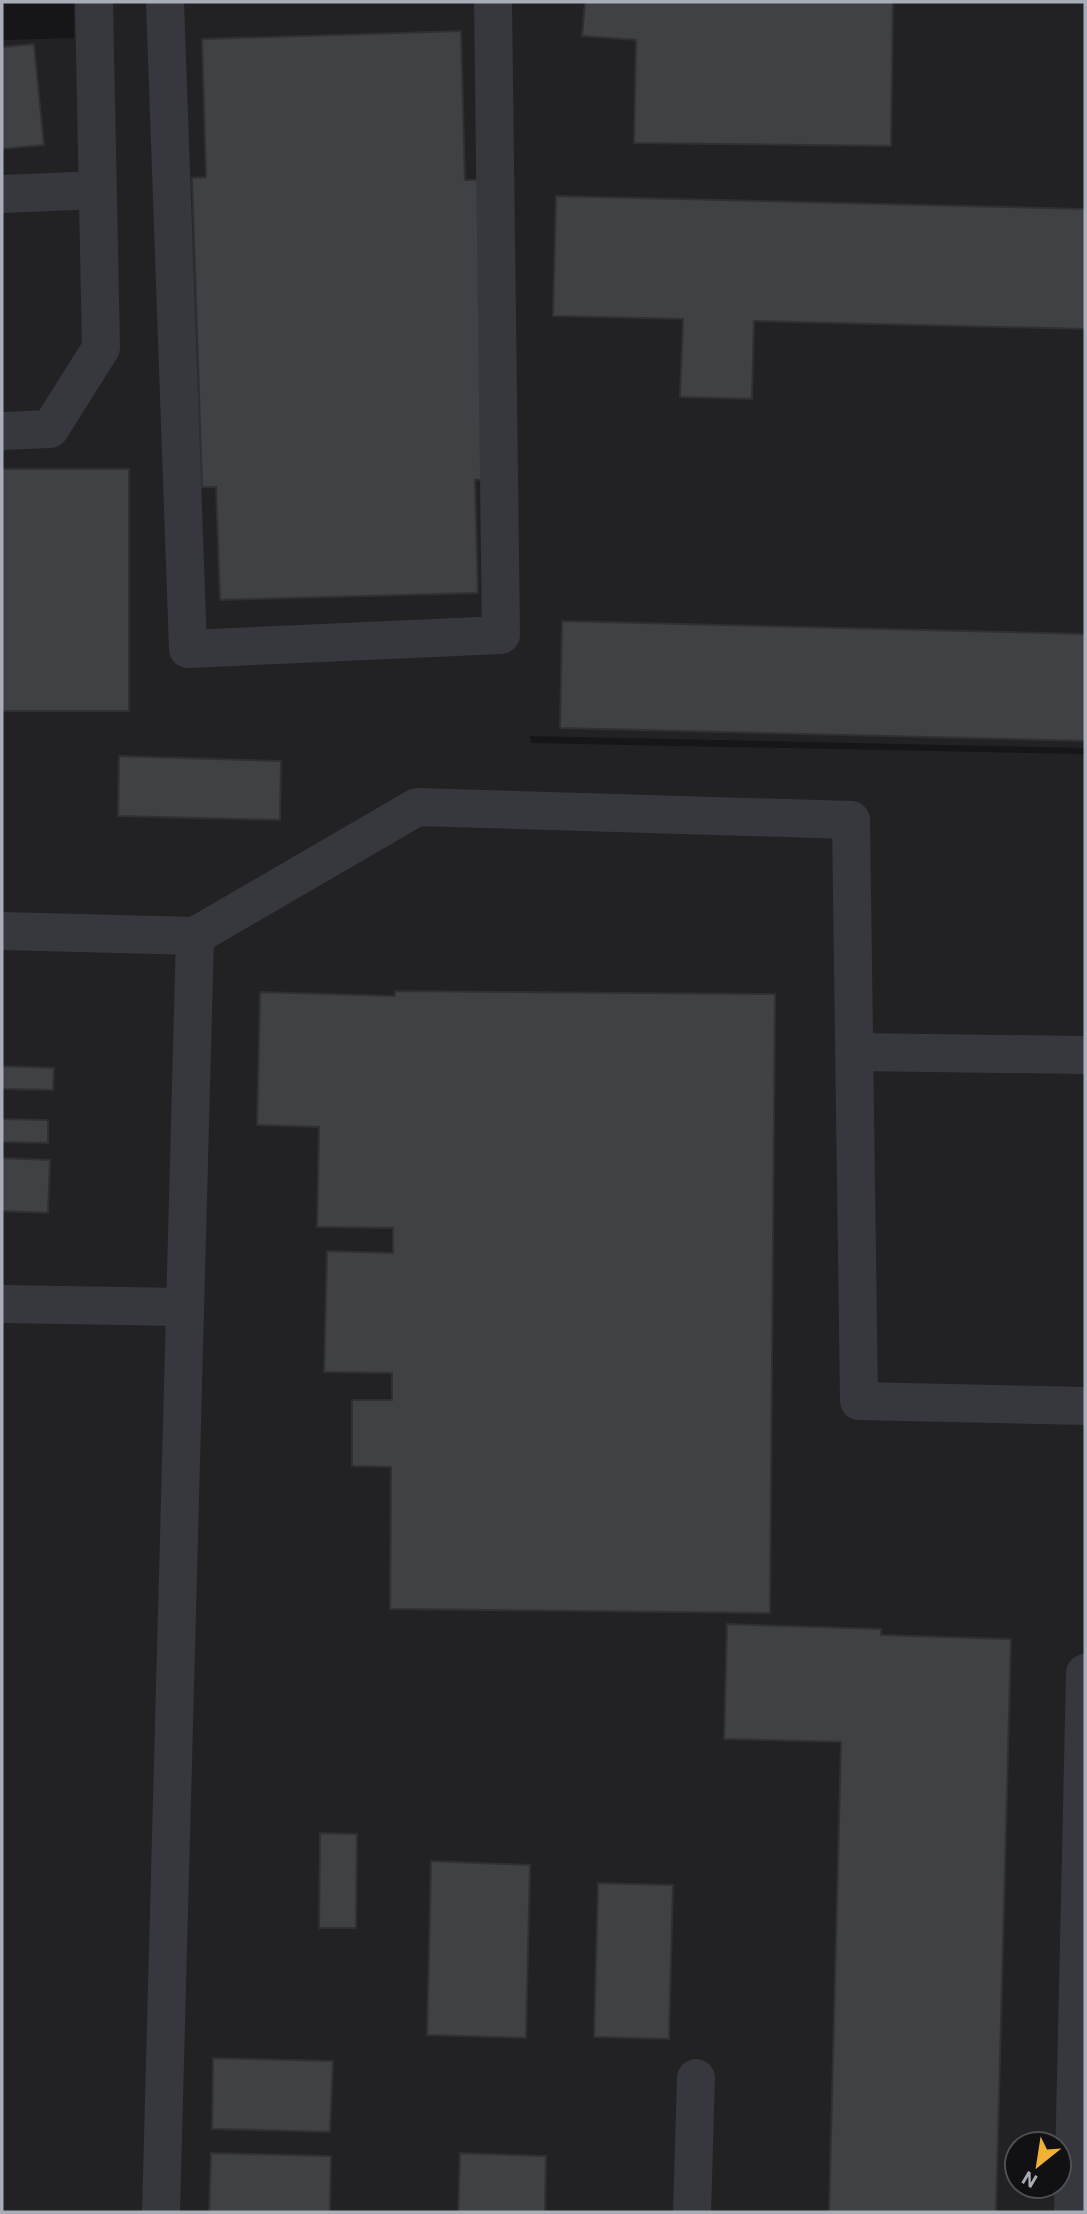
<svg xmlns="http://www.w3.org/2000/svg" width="1087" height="2214" viewBox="0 0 1087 2214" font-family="Roboto,sans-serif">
<rect width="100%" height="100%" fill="#161618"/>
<path fill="#222225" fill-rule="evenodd" d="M74,2H1085V748L530,736L531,743L1085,754V2212H2V40L74,38ZM1017,2144H1059V2186H1017Z"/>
<g fill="#404145" stroke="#303034" stroke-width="2">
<polygon points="585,2 893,2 891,146 634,143 636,40 582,36"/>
<polygon points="461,31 465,180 481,180 490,479 475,480 478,593 220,600 216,487 202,487 192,178 206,177 202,39"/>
<polygon points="34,44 44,145 2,149 2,47"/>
<polygon points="556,196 1085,209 1085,329 754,321 752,399 680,397 683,319 553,316"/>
<rect x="2" y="469" width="127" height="242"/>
<polygon points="562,621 1085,634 1085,741 560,728"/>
<polygon points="119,756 281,761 280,820 118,816"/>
<polygon points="395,991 775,994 770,1613 390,1609 391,1467 352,1466 352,1400 392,1400 392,1373 324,1372 327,1251 393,1253 393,1228 317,1227 319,1127 257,1125 260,992 395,996"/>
<polygon points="2,1066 54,1068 53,1090 2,1089"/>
<polygon points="2,1119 48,1120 48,1143 2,1142"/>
<polygon points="2,1158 50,1160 48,1213 2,1211"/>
<polygon points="727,1624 881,1629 881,1635 1011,1639 996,2212 829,2212 841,1742 724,1739"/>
<polygon points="320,1833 357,1834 356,1928 319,1928"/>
<polygon points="431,1861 530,1865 526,2038 427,2035"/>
<polygon points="598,1883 673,1885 669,2039 594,2037"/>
<polygon points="213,2058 333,2061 330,2132 212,2129"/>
<polygon points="211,2153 331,2156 330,2212 209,2212"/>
<polygon points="460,2153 546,2156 545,2212 458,2212"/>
</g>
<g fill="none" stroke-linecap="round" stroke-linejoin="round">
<g stroke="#37383d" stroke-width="38">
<polyline points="165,2 188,649 501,635 493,2"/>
<polyline points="2,194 97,190"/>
<polyline points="2,431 50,429 101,348 94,2"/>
<polyline points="2,931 195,936 417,807 851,820 859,1401 1085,1406"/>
<polyline points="854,1052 1085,1055"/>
<polyline points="2,1304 185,1307"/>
<polyline points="161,2212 195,936"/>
<polyline points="692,2212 696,2078"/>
<polyline points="1073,2212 1085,1673"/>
</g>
</g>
<rect width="1087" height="2214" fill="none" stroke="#a8adb8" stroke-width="7"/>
<g transform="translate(1038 2165) rotate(210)"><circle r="33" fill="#111113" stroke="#4d4f55" stroke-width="2"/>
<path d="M0-5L12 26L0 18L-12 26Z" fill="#f2b134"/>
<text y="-10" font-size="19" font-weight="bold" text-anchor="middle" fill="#a8adb8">N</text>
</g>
</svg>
